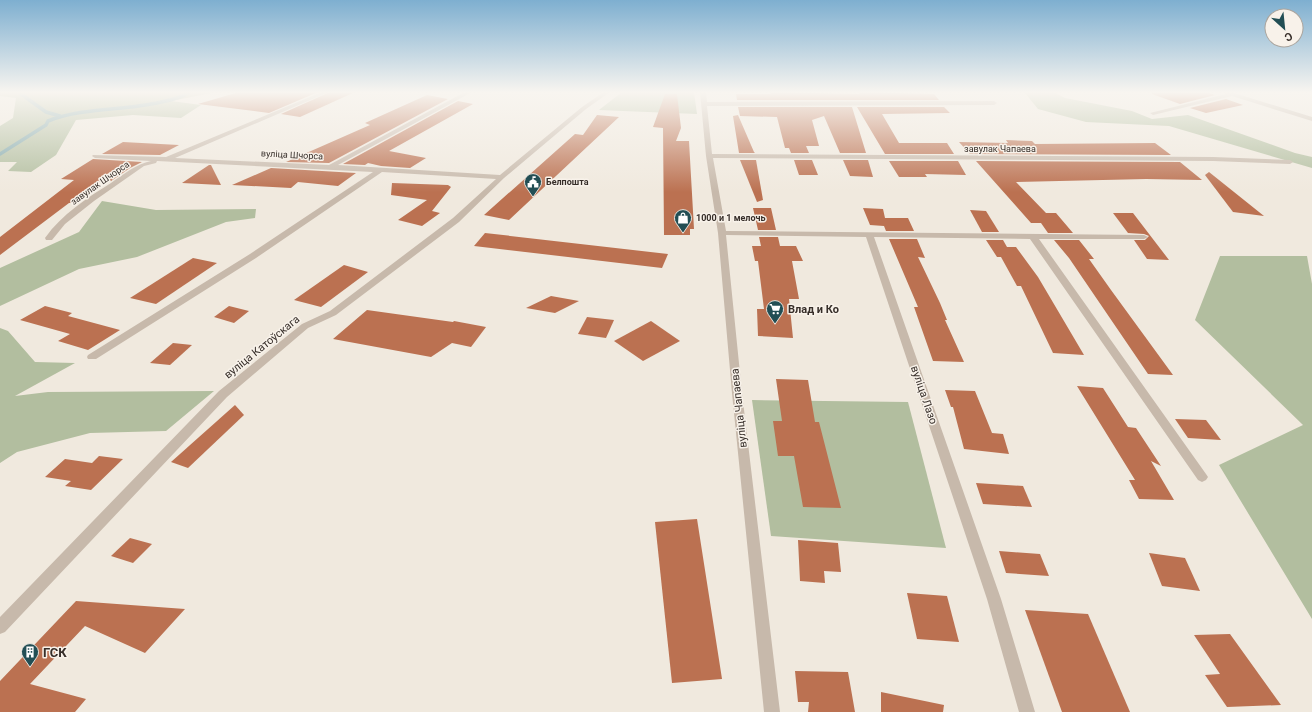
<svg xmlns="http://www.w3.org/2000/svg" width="1312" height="712" viewBox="0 0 1312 712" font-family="Roboto,sans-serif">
<rect width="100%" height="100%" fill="#f0e9de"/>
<g fill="#b2be9f">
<polygon points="0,92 217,92 171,101 201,105 181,118 133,115 76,120 56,155 31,172 8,171 17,162 0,162 0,126 13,118 16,98 0,96"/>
<polygon points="622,92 694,92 697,114 599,110"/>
<polygon points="1019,92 1054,92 1065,98 1132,111 1152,119 1188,115 1295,153 1312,157 1312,168 1169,126 1086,122 1038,109 1025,93"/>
<polygon points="102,201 156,210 256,209 255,218 226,222 137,257 79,269 0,306 0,268 79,232"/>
<polygon points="1220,256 1307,256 1312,284 1312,619 1219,465 1303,425 1195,320"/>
<polygon points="0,328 8,331 35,362 75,363 15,396 48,392 214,391 166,431 90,433 17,452 0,463"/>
<polygon points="752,400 908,402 946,548 771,536"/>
</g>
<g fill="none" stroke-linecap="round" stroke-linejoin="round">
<g stroke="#7fa7ab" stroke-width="3.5">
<polyline points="21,94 46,112 60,116"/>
<path d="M0,154L46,125L48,121C84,107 124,111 161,102C172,100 181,98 190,92"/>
</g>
</g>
<g fill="#bb7151">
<polygon points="239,92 318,92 269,113 198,104"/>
<polygon points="330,92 355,92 300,117 281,114"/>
<polygon points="770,92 860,94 859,92 934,94 939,100 737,100 736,94 771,94"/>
<polygon points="1152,92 1206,92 1215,95 1180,104 1152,94"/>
<polygon points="665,94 677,94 681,128 676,141 689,141 694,229 690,229 690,235 664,235 663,128 653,127"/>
<polygon points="427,95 448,99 329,163 286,162 370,125 365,123"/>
<polygon points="1226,99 1243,105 1206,113 1190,108"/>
<polygon points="458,101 473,104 389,151 426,158 410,168 381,166 368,163 365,165 343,164"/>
<polygon points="738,107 852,107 866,153 840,153 824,116 812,120 819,146 806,146 809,153 791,153 789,148 785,148 777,117 740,116"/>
<polygon points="857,107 944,107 950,113 882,114 899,143 947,143 954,154 885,154"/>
<polygon points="597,115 619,117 509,220 484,215 575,134 583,135"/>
<polygon points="738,115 754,152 755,153 739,153 733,116"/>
<polygon points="1006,140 1032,141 1035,144 1155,143 1171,155 970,154 959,142 1008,143"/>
<polygon points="123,142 179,145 160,155 102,154"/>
<polygon points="93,159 142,162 130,168 111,181 100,181 73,203 69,203 0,255 0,237 74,180 61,179"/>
<polygon points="740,160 756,160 763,200 757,202"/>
<polygon points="794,160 812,160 818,175 799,175"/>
<polygon points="843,160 868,160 873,177 850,176"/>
<polygon points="889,161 958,161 966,175 925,174 927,177 899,177"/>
<polygon points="976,161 1180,162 1202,180 1146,179 1016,182 1046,213 1056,213 1073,233 1048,233 1041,223 1031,223"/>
<polygon points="209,165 211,165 221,185 182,183"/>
<polygon points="271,168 356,173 338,186 298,182 291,188 232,185"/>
<polygon points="1209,172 1264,216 1233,212 1205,175"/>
<polygon points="392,183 448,185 451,187 432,211 440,213 422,226 398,220 427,200 391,195"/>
<polygon points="753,208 771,208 776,230 758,230"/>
<polygon points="863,208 883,209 885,218 908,218 914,231 886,231 884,226 870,225"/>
<polygon points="970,210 986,211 999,232 982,232"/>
<polygon points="1113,213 1133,213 1169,260 1147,259 1134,240 1145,240 1149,236 1144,234 1128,233"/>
<polygon points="485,233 668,254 662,268 474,246"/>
<polygon points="759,237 778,237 780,246 796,246 803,261 792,261 799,299 789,299 793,338 758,336 757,309 764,309 758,261 755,261 752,246 761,246"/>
<polygon points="889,239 917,239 925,258 918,257 940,303 947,320 945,320 964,362 933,361 914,307 918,307"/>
<polygon points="986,240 1003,240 1007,247 1016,247 1038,277 1084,355 1053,353 1021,286 1017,286 1001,257 997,257"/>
<polygon points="1054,240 1079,240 1094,259 1089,259 1111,290 1173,375 1148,374 1069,258"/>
<polygon points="193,258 217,263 156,304 130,298"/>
<polygon points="344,265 368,272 321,307 294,300"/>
<polygon points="551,296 579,301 555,313 526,308"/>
<polygon points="45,306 72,313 68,316 120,330 88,350 58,341 70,334 20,320"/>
<polygon points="229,306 249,311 234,323 214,317"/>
<polygon points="367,310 453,322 454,321 486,327 471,347 452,343 431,357 333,339"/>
<polygon points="587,317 614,320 606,338 578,334"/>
<polygon points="651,321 680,341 643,361 614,341"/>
<polygon points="173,343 192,345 170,365 150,363"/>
<polygon points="776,379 808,380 815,422 819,422 841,508 803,507 794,456 778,456 773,421 782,421"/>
<polygon points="1077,386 1103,388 1128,427 1136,428 1161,466 1151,461 1174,500 1139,499 1129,480 1135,480"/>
<polygon points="945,390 975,391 992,433 1003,434 1009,454 964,449 953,407 951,407"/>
<polygon points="235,405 244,415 188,468 171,462"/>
<polygon points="1175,419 1206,420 1221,440 1188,438"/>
<polygon points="99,456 123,459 91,490 65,486 71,481 45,477 65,459 92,463"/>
<polygon points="976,483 1023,486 1032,507 983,504"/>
<polygon points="697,519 722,679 672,683 655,522"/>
<polygon points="130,538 152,544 133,563 111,556"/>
<polygon points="798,540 838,543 841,572 824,571 825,583 800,581"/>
<polygon points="999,551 1040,554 1049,576 1006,573"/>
<polygon points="1149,553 1185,558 1200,591 1162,586"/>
<polygon points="907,593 947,596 959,642 917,639"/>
<polygon points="76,601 185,609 145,653 85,626 30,684 86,699 75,712 0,712 0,681"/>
<polygon points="1025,610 1088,614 1130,712 1062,712"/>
<polygon points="1230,634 1281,705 1227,707 1205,675 1220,674 1194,635"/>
<polygon points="795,671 848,672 855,712 808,712 809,702 798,702"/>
<polygon points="881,692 944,705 943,712 881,712"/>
</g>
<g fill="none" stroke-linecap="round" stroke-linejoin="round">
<g fill="#c7b9ab" fill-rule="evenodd">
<path d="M322,92H329L175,158L329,165L465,92H472L338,165L500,175L582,107L604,92H610L586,109L504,178L459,222L336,315L308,328L227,397L5,632L0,634V617L219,391L302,324L330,311L453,218L496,179L382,172L256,258L96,359H88L87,357L88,355L250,254L373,172L157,161L156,163L144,166L94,201L65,224L52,240H46L45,238C62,214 87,198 111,183C124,174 136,164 151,161L95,158L92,156L93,155L166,157Z"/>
<polygon points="700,92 706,92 707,102 994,101 997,103 994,105 707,106 712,154 1213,157 1290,160 1293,162 1290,164 1213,161 713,158 726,231 1144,235 1148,237 1144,239 1039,239 1206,474 1208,477 1206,480 1202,482 1198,480 1030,239 874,237 1001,599 1035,712 1019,712 987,599 866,237 726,235 742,393 780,712 764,712 732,393 718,233 706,156"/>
<polygon points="1223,92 1231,92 1312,117 1312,121 1232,96 1153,115 1150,113 1226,94"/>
</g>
</g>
<linearGradient id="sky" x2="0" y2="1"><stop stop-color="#7eafd0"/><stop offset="0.48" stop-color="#f8f5f0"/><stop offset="1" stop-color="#f8f5f0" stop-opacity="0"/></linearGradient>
<rect width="1312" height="192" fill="url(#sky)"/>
<defs>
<g id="civic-pin" transform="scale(0.9)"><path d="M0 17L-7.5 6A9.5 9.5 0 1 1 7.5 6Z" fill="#224e54" stroke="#f8f2ea"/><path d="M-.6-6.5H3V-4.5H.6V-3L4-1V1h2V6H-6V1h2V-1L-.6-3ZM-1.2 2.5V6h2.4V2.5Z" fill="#fff"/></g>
<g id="shop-pin" transform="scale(0.9)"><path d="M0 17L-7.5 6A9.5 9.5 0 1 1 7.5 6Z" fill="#224e54" stroke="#f8f2ea"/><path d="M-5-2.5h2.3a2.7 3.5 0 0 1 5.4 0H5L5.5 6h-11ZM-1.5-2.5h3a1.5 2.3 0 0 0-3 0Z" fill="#fff"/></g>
<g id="supermarket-pin" transform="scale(0.9)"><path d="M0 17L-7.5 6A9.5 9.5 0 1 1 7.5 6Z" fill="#224e54" stroke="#f8f2ea"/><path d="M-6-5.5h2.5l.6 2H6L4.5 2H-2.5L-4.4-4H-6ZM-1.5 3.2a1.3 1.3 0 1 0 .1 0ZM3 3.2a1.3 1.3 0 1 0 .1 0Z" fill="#fff"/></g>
<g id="building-pin" transform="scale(0.9)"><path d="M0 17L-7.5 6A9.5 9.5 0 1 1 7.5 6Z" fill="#224e54" stroke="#f8f2ea"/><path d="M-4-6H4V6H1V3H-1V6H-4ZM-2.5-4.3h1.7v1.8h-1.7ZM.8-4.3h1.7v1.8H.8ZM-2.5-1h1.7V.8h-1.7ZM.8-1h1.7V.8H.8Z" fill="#fff"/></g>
</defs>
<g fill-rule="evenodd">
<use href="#civic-pin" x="533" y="182"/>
<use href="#shop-pin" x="683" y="218"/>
<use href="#supermarket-pin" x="775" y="309"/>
<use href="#building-pin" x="30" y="652"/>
</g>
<g text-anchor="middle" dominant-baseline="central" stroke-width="3" stroke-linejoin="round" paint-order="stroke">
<g font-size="9" fill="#362e29" stroke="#f8f2ea">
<text x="1000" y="149">завулак Чапаева</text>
<text transform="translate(292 155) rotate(3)">вуліца Шчорса</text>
<text transform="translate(100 183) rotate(-35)">завулак Шчорса</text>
</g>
<g font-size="9" font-weight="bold" fill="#362e29" stroke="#f8f2ea" text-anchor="start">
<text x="546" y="182">Белпошта</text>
<text x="696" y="218">1000 и 1 мелочь</text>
</g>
<g font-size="11" font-weight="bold" fill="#362e29" stroke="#f8f2ea" text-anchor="start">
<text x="788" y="309">Влад и Ко</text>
</g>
<g font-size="11" fill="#362e29" stroke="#f8f2ea">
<text transform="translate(262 347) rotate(-39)">вуліца Катоўскага</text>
<text transform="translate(924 395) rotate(71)">вуліца Лазо</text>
<text transform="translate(739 408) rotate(-96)">вуліца Чапаева</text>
</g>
<g font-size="13" font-weight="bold" fill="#362e29" stroke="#f8f2ea" text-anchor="start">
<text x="43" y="652">ГСК</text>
</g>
</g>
<g transform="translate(1284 28) rotate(153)"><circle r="19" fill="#f8f2ea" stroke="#aaa49d"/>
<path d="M0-3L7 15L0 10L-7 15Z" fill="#224e54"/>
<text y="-6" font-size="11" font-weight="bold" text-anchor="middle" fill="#362e29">С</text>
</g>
</svg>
